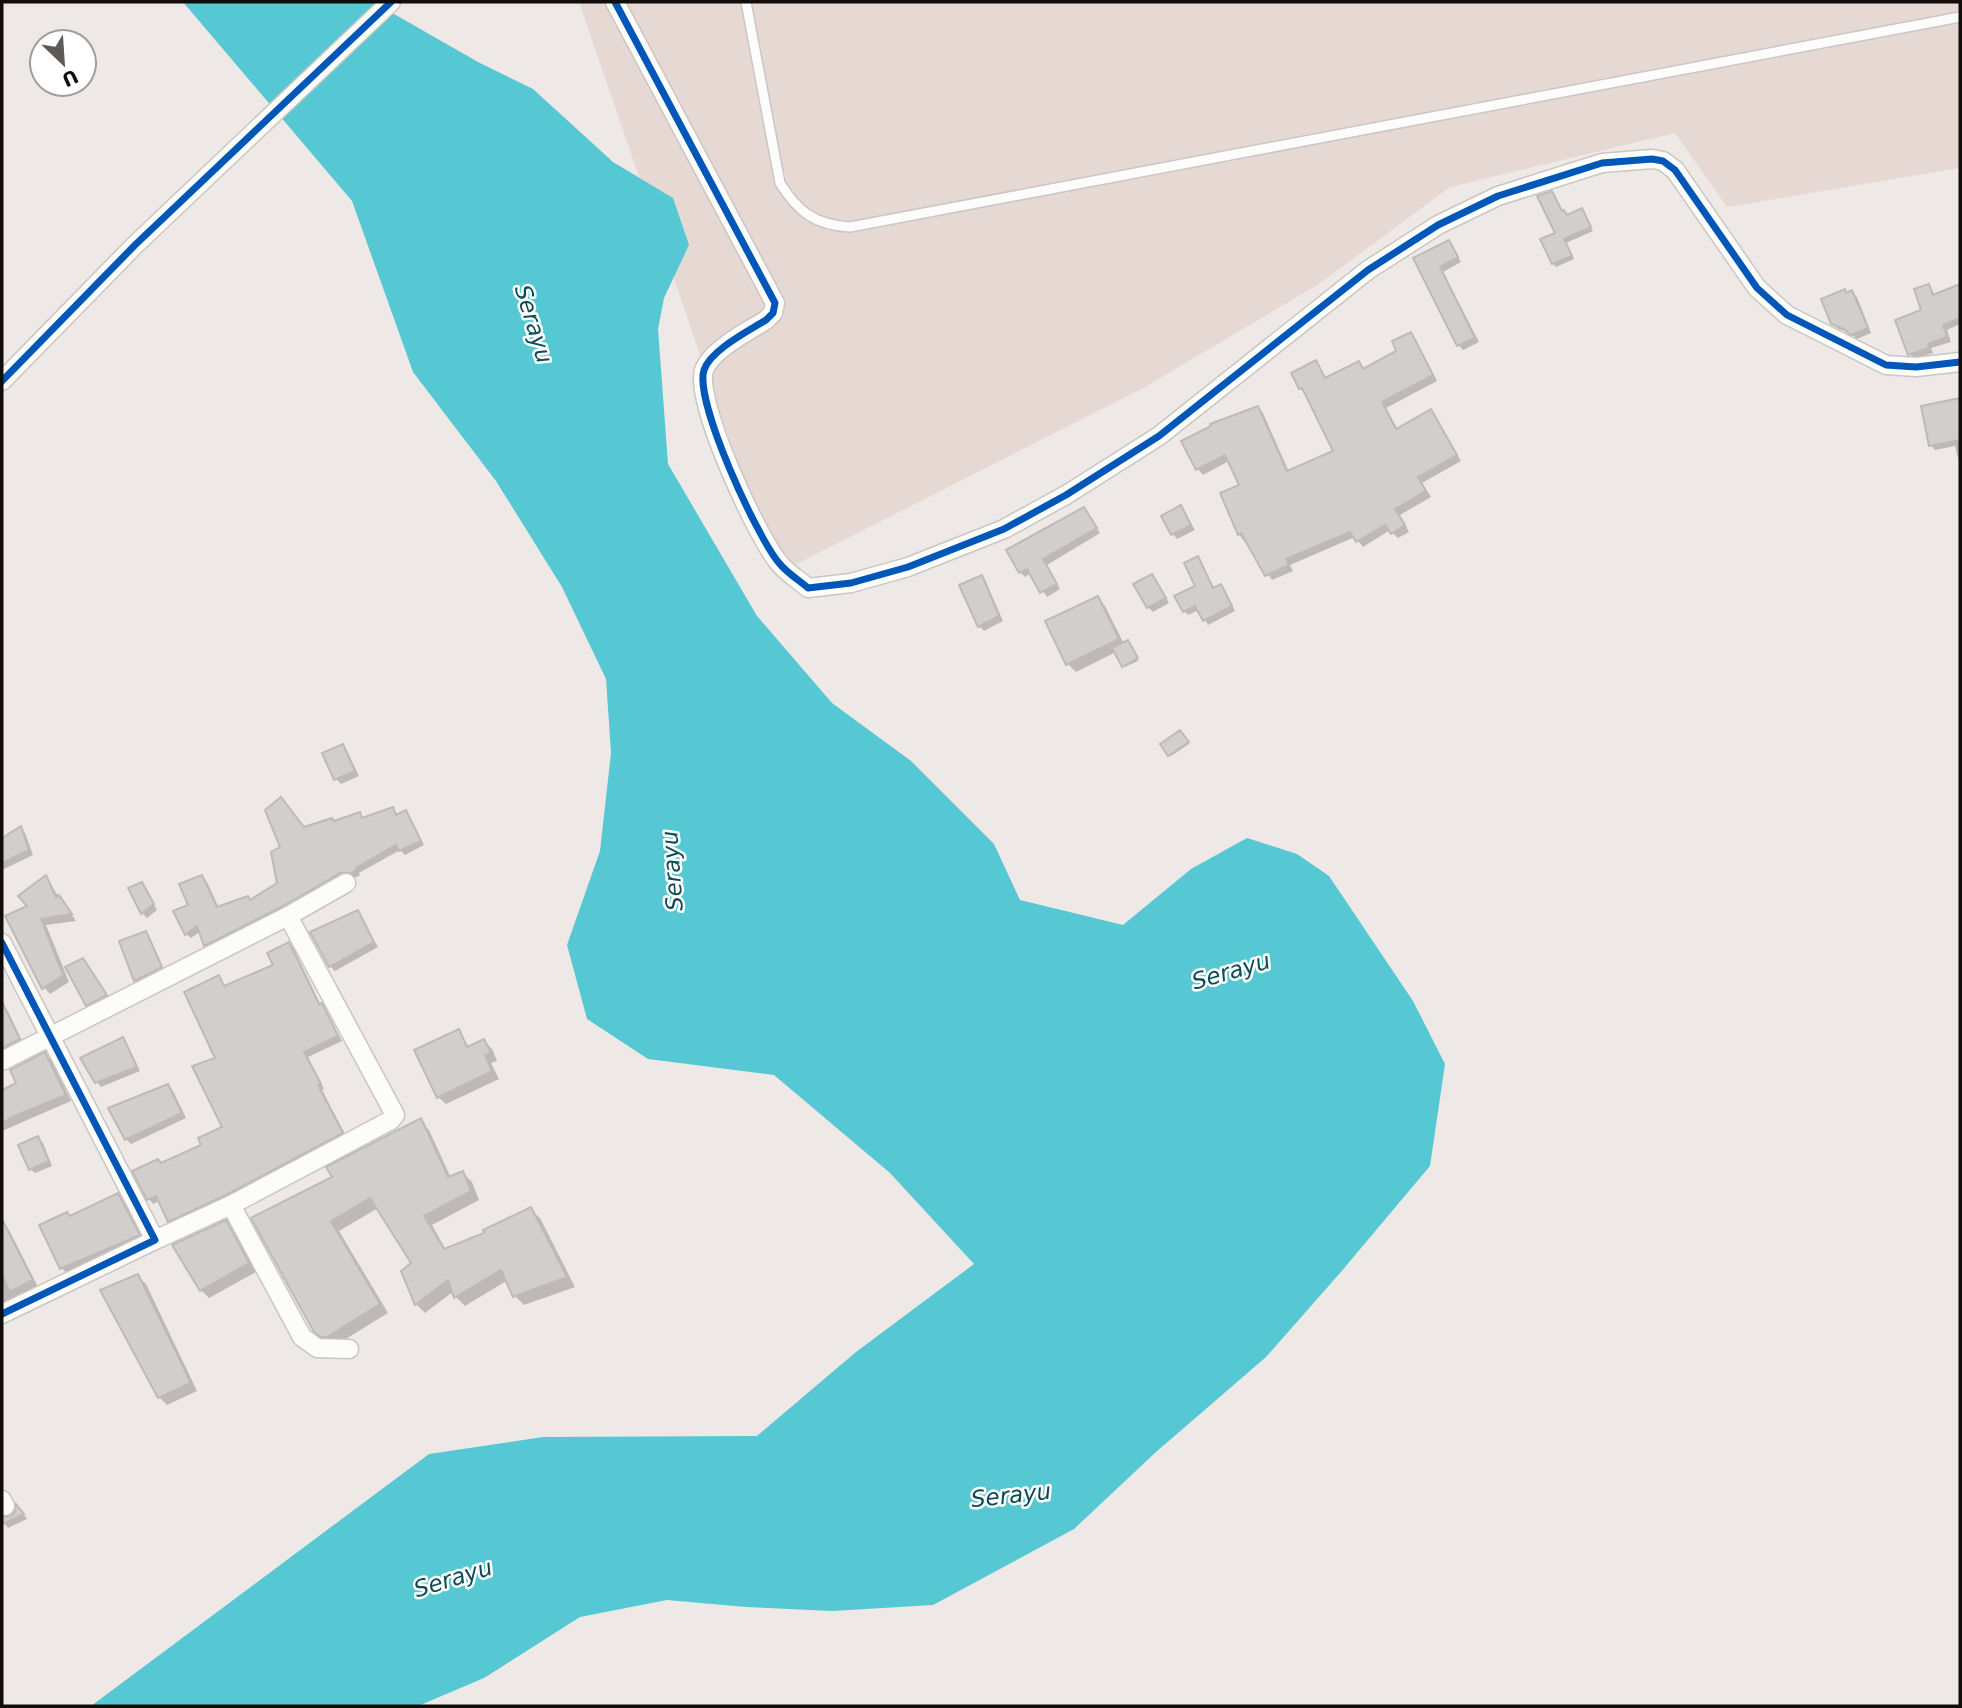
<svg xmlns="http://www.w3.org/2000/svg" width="1962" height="1708" viewBox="0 0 1962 1708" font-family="'DejaVu Sans',sans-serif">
<rect width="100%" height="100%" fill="#eee8e6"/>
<polygon fill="#e6d9d4" points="579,2 1960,2 1960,168 1727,207 1675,133 1450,187 1319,284 1145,387 777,574 705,369"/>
<polygon fill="#55c8d4" points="183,2 373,2 478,62 533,89 613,162 673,198 689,245 664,298 658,329 668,464 757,616 832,703 911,761 994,844 1020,900 1123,925 1191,869 1247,838 1297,854 1329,876 1413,1001 1445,1064 1430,1166 1340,1273 1266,1357 1156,1452 1074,1529 933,1605 832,1611 746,1607 667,1600 580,1617 484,1678 418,1706 91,1706 429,1454 543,1437 757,1436 856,1352 974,1264 890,1173 774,1075 648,1059 587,1019 567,945 600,851 611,753 606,679 562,587 496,481 413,372 352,201"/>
<g fill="#0003">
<polygon points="1552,193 1563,212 1568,216 1581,210 1593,231 1566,243 1574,259 1556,267 1553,263 1557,234"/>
<polygon points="1449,242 1461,262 1443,272 1479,342 1463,350 1458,345 1415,259"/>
<polygon points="1929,286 1936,296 1960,286 1960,324 1947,330 1951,342 1931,348 1933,353 1915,359 1910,354"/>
<polygon points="1845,291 1848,294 1852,292 1857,297 1871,333 1857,339 1849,332 1838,329 1832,323"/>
<polygon points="1411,334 1416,340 1437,381 1386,408 1398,430 1431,411 1436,417 1461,461 1422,483 1431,497 1400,515 1409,532 1398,538 1390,530 1363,547 1355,537 1290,565 1293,571 1272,580 1239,534 1241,486 1229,461 1203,475 1198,469 1258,408 1263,413 1289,472 1335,452 1306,394 1300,388 1316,362 1327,379 1358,363 1365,370 1399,351"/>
<polygon points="1960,400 1960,466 1955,446 1935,450 1931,445 1923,408"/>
<polygon points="1181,507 1195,530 1177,539 1173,534"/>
<polygon points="1084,509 1100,533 1047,565 1060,589 1047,597 1031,573 1025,577 1020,572"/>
<polygon points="1197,559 1214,589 1220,586 1224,590 1235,611 1208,625 1199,610 1188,615 1184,611 1197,587"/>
<polygon points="1152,576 1169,603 1153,612 1148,607"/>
<polygon points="981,577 986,582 1003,621 984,631 979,626 962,586"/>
<polygon points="1098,598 1105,606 1124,644 1130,644 1138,661 1125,667 1116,652 1076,672 1068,664 1047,622"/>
<polygon points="1182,734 1189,744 1171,756 1169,755"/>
<polygon points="342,746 347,751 359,776 341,784 336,779"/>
<polygon points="393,809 398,816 406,812 410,817 424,845 405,855 400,850 359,873 360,875 357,877 346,877 210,949 206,945 201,931 191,938 186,934 191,906 202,877 207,882 219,908 251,901 278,884 304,828 335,823 359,814 364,819"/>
<polygon points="21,828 25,833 33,855 2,870 2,840"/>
<polygon points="45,877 76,921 46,925 69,982 50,994 44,987 30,906"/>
<polygon points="142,884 157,910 147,918 142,913 131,889"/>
<polygon points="357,913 378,947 335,971 330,966"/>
<polygon points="145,933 150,938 165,973 140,985 135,980 121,942"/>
<polygon points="289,944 294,949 320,1004 326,1010 342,1041 308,1057 324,1089 322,1090 347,1138 174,1225 169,1221 160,1201 153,1204 149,1199 162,1165 203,1146 224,1127 217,1059 218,977 226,987 275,966"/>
<polygon points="83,961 110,1000 92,1010 87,1005"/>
<polygon points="2,1005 8,1011 24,1046 2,1058"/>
<polygon points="458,1031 470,1048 484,1041 492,1049 497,1061 491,1063 499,1079 446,1104 438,1097"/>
<polygon points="123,1039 127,1044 140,1071 101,1087 97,1082"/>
<polygon points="45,1054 51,1060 71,1101 2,1131 2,1092 18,1084"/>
<polygon points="168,1086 173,1091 186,1118 131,1144 126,1139"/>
<polygon points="420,1121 429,1130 451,1178 463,1173 472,1182 479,1200 432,1225 446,1250 487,1234 530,1209 540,1218 575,1287 524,1305 515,1296 508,1280 465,1306 456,1297 454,1291 425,1313 416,1304 413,1264 378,1208 339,1231 388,1313 336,1345 325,1341 315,1331 334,1178"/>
<polygon points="38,1138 43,1143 52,1166 35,1173 30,1169"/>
<polygon points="118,1195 124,1201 145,1241 68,1275 62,1268 42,1225 71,1217"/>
<polygon points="226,1222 234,1230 256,1272 209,1298 201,1290"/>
<polygon points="4,1226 10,1232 38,1287 2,1307 2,1227"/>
<polygon points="138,1277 146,1284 197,1391 167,1405 159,1397"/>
<polygon points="21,1511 27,1519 8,1528 2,1520"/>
</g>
<g fill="#d2cecc" stroke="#bebab8" stroke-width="2">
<polygon points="1552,191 1562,211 1564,210 1567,215 1582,208 1591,227 1564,239 1572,256 1552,264 1540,239 1555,233 1537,196"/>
<polygon points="1449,240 1458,257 1440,267 1475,338 1457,346 1413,258"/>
<polygon points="1929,284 1933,295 1960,284 1960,318 1943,325 1947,337 1928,344 1929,348 1908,355 1895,320 1921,310 1914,289"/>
<polygon points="1845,289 1846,293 1852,290 1868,328 1851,335 1842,328 1831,324 1821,299"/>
<polygon points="1411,332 1433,375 1382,402 1396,429 1431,409 1457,455 1418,477 1426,491 1395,509 1405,525 1391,534 1385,525 1356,542 1350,532 1286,559 1289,565 1265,576 1241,533 1238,535 1220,493 1239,485 1225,455 1196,470 1181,441 1211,426 1210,424 1258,406 1287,471 1333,451 1302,388 1299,389 1291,373 1316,360 1325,378 1359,361 1363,369 1396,351 1392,341"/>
<polygon points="1960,398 1960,440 1929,446 1921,406"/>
<polygon points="1181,505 1191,525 1171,535 1161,516"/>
<polygon points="1084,507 1097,528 1043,559 1057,584 1040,593 1027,569 1019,573 1006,550"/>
<polygon points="1198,556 1213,588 1221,584 1232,606 1203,621 1195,606 1183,612 1174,596 1195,586 1184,563"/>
<polygon points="1152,574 1166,598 1147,608 1133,584"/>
<polygon points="982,575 999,616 978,627 959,585"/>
<polygon points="1098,596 1119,639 1066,665 1045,621"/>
<polygon points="1128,640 1138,658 1122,667 1112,648"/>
<polygon points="1180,730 1189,742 1168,756 1160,744"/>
<polygon points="343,744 355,771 334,780 322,753"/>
<polygon points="281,797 304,827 332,818 334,821 360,812 362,818 393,807 396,815 406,810 421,841 399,851 396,845 356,868 357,870 352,873 340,873 283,906 204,946 197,926 185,935 173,911 188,905 179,884 202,875 217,907 248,896 250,900 277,883 271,852 280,847 265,810"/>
<polygon points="21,826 29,850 2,863 2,838"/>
<polygon points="46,875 56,897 59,895 72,914 41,919 63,975 42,989 5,916 27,906 18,896"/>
<polygon points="142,882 154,904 141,914 128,888"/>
<polygon points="358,910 374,942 329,967 310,932"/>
<polygon points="146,931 162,967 134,981 119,941"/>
<polygon points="289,942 319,1004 322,1003 338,1036 304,1052 321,1084 318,1085 343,1133 226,1195 168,1222 156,1196 147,1200 132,1171 158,1159 161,1163 201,1145 198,1138 222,1127 192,1066 215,1058 184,992 219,975 224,986 273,965 267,953"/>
<polygon points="83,958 107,995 86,1006 65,967"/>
<polygon points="2,1002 20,1039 2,1048"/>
<polygon points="459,1029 467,1047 484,1039 491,1053 485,1055 492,1071 437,1098 414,1050"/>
<polygon points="123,1037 137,1067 95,1083 80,1058"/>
<polygon points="45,1052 66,1095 19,1114 2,1123 2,1090 16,1083 10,1070"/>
<polygon points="168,1084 182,1113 125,1140 108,1108"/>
<polygon points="421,1118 448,1177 463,1171 471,1191 424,1216 444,1249 484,1233 483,1230 531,1207 567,1277 513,1297 501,1270 454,1298 448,1280 415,1305 401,1271 411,1263 370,1198 331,1221 380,1304 327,1337 321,1337 314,1332 251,1218 332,1177 326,1167"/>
<polygon points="38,1136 49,1161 29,1170 18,1145"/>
<polygon points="118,1193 140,1235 60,1269 39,1225 67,1212 70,1216"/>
<polygon points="2,1219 33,1280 10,1292 2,1275"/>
<polygon points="226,1220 249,1263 200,1291 172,1245"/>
<polygon points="138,1274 191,1383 158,1398 100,1290"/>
<polygon points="16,1504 24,1514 2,1524 2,1517 11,1516 15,1512"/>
</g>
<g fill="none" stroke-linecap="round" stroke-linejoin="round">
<g stroke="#cac6c4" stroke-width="12">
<path id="service" d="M746,2L780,183C798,212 815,225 850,227L1960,17"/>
</g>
<g stroke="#cac6c4" stroke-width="21">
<g id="minor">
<path d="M615,2L775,303L773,313L766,320C747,332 711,350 704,370C694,401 757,537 779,563C787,573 799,580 808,588L851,583L908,567L1004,529L1066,495L1159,436L1368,270L1438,225L1469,210L1498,196L1602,163L1652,159L1663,161L1675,170L1757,288L1787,315L1886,365L1916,367L1960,362"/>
<polyline points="2,381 135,245 391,2"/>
<polyline points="2,943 155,1240 2,1314"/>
<polyline points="2,1061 288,916 346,883"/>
<polyline points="231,1205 302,1337 317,1348 349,1349"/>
<polyline points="155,1240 231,1205 391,1120 395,1115 288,916"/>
<polyline points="2,1500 5,1506"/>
</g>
</g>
<use href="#service" stroke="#fcfcfb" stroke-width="9"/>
<use href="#minor" stroke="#fcfcfb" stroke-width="18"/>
<g stroke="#fff" stroke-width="11">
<g id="cycleway">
<path d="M615,2L775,303L773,313L766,320C747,332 711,350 704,370C694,401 757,537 779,563C787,573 799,580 808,588L851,583L908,567L1004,529L1066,495L1159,436L1368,270L1438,225L1469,210L1498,196L1602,163L1652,159L1663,161L1675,170L1757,288L1787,315L1886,365L1916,367L1960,362"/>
<polyline points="2,381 135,245 391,2"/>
<polyline points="2,943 155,1240 2,1314"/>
</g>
</g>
<use href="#cycleway" stroke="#0057b8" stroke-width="7"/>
</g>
<g text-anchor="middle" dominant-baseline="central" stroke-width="5" stroke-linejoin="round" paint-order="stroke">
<g font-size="23" font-style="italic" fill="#0d4c54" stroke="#fff">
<text transform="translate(534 324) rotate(73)">Serayu</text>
<text transform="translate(672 871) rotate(-94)">Serayu</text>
<text transform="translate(1231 971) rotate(-16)">Serayu</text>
<text transform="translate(1011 1495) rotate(-6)">Serayu</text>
<text transform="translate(453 1578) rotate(-17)">Serayu</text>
</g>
</g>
<rect width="1962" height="1708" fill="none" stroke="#100d0b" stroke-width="7"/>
<g transform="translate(63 63) rotate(155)"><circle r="33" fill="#ffffff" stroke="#9f9e9d" stroke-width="2"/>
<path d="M0-5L12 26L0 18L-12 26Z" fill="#5e5a58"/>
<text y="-10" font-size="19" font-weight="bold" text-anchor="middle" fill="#100d0b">U</text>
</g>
</svg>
